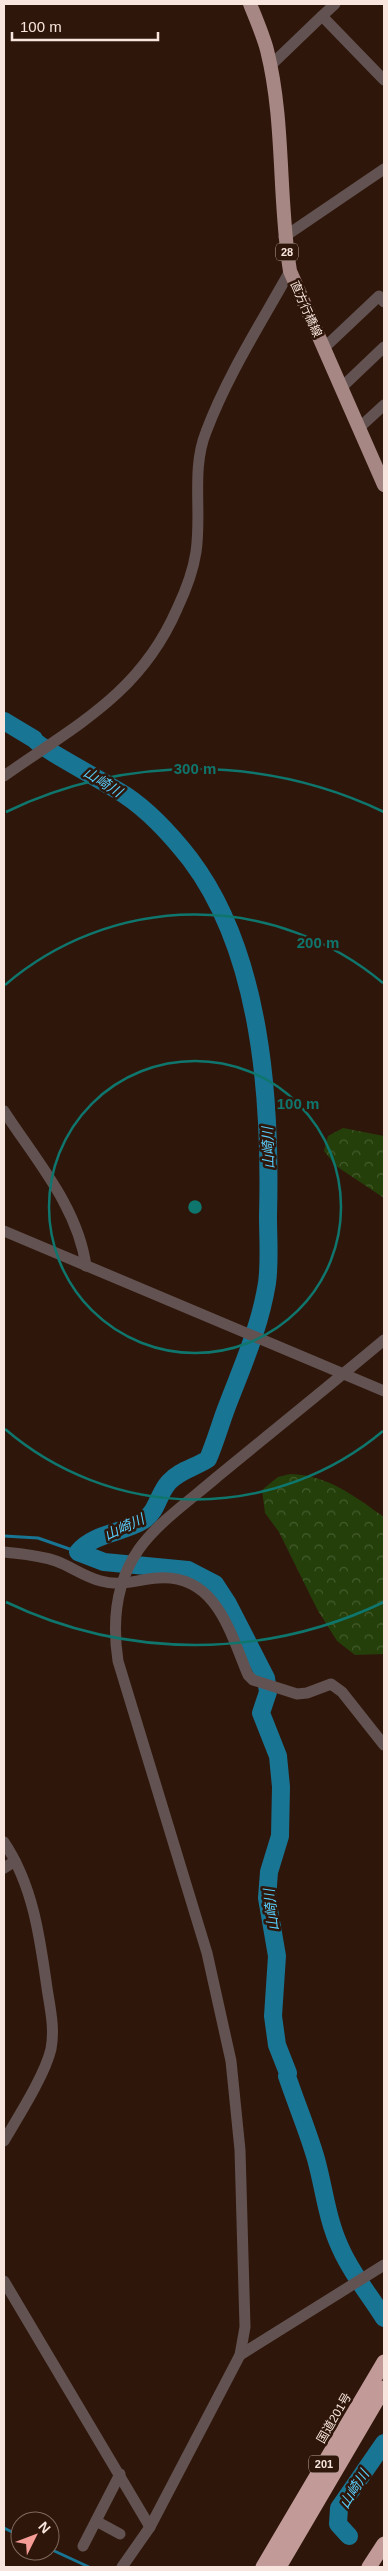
<svg xmlns="http://www.w3.org/2000/svg" width="388" height="2571" viewBox="0 0 388 2571" font-family="Arial,'Noto Sans JP',sans-serif">
<defs>
<pattern id="forest-crowns" width="20" height="18" patternUnits="userSpaceOnUse" patternTransform="scale(1.25)"><rect width="20" height="18" fill="#243f0a"/><path d="M2 6a3 3 0 1 1 6 0M12 15a3 3 0 1 1 6 0" fill="none" stroke="#455b2d"/></pattern>
</defs>
<rect width="100%" height="100%" fill="#2f160a"/>
<g fill="url(#forest-crowns)">
<polygon points="343,1128 384,1136 384,1198 336,1166 324,1151 328,1136"/>
<path d="M290,1474C328,1475 354,1496 384,1517V1654L355,1655L337,1641L317,1609L279,1532L265,1513L262,1490L278,1477Z"/>
</g>
<g fill="none" stroke-linecap="round" stroke-linejoin="round">
<g stroke="#197594" stroke-width="3">
<polyline points="4,1536 38,1538 78,1552"/>
<polyline points="4,2528 20,2536"/>
<polyline points="50,2549 89,2567"/>
</g>
<g stroke="#197594" stroke-width="18">
<path d="M4,721L34,739C37,746 112,786 125,795C149,811 172,836 190,859C262,954 271,1102 268,1216C268,1238 270,1262 267,1283C260,1327 242,1367 226,1409C220,1425 215,1443 208,1459C194,1468 180,1470 169,1482C158,1494 158,1510 144,1520C124,1533 93,1533 78,1552L104,1562L188,1570L215,1584L228,1604L266,1678L268,1692L261,1713L278,1756L281,1787L280,1836L269,1872L267,1898L277,1956L273,2016L277,2045L288,2073L287,2076C296,2103 308,2131 316,2159C324,2188 327,2219 340,2247C351,2273 369,2294 384,2318"/>
<polyline points="349,2536 338,2524 339,2508 384,2443"/>
</g>
<g stroke="#625251" stroke-width="11">
<polyline points="335,4 322,16 384,80"/>
<polyline points="270,66 322,16"/>
<polyline points="284,237 384,169"/>
<polyline points="324,348 379,296 384,302"/>
<polyline points="341,388 384,347"/>
<polyline points="359,428 384,405"/>
<path d="M4,776C76,725 140,694 177,609C186,590 193,572 196,552C202,513 191,469 206,432C227,376 261,323 290,271"/>
<path d="M4,1111C35,1159 78,1207 86,1266"/>
<polyline points="4,1231 384,1391"/>
<path d="M4,1552C21,1554 39,1555 56,1561C72,1567 85,1577 101,1581C121,1587 139,1579 158,1578C216,1574 230,1632 248,1675L253,1680L297,1694L307,1693L331,1684L342,1692L384,1745"/>
<path d="M4,1842C33,1885 40,1938 47,1988C50,2008 55,2028 51,2049C45,2075 18,2117 4,2141"/>
<polyline points="4,1868 15,1861"/>
<polyline points="4,2281 150,2527"/>
<polyline points="240,2355 384,2265"/>
<polyline points="96,2521 120,2534"/>
<polyline points="83,2546 120,2474"/>
<path d="M122,2567L150,2527L240,2355L245,2327L240,2150L231,2061L207,1953L118,1661C112,1622 116,1582 139,1549C158,1522 193,1498 217,1477C273,1431 329,1386 384,1340"/>
</g>
<path stroke="#a78784" stroke-width="14" d="M250,4C256,19 263,35 267,50C285,122 278,198 290,271L384,485"/>
<g stroke="#c29b99" stroke-width="15">
<polyline points="263,2567 384,2362"/>
<polyline points="279,2567 384,2388"/>
<polyline points="369,2567 384,2544"/>
</g>
</g>
<g fill="none" stroke="#0f766e" stroke-width="2.5">
<circle cx="195" cy="1207" r="146"/>
<path d="M383 1431A292 292 0 0 1 5 1429M5 985A292 292 0 0 1 383 983"/>
<path d="M384 1602A438 438 0 0 1 6 1602M6 812A438 438 0 0 1 384 812"/>
</g>
<g text-anchor="middle" dominant-baseline="central" stroke-width="5" stroke-linejoin="round" paint-order="stroke">
<g fill="#2f160a" stroke="#bca79e" stroke-width="1">
<rect x="276" y="243.5" width="22" height="17" rx="4"/>
<rect x="309" y="2455.5" width="30" height="17" rx="4"/>
</g>
<g font-size="11" font-weight="bold" fill="#f8e5dd">
<text x="287" y="252">28</text>
<text x="324" y="2464">201</text>
</g>
<g font-size="12" fill="#f8e5dd" stroke="#2f160a">
<text transform="translate(306 309) rotate(66)">直方行橋線</text>
<text transform="translate(334 2418) rotate(-60)">国道201号</text>
</g>
<g font-size="14" font-style="italic" fill="#57cefc" stroke="#2f160a">
<text transform="translate(103 782) rotate(32)">山崎川</text>
<text transform="translate(268 1148) rotate(-92)">山崎川</text>
<text transform="translate(124 1527) rotate(-25)">山崎川</text>
<text transform="translate(271 1910) rotate(-96)">山崎川</text>
<text transform="translate(354 2489) rotate(-58)">山崎川</text>
</g>
</g>
<circle cx="195" cy="1207" r="8" fill="#0f766e" stroke="#2f160a" stroke-width="2.5"/>
<g font-size="15" text-anchor="middle" font-weight="bold" fill="#0f766e" stroke="#2f160a" stroke-width="5" stroke-linejoin="round" paint-order="stroke">
<text x="195" y="774">300 m</text>
<text x="318" y="948">200 m</text>
<text x="298" y="1109">100 m</text>
</g>
<rect width="388" height="2571" fill="none" stroke="#f8e5dd" stroke-width="10"/>
<g transform="translate(35 2536) rotate(48)"><circle r="24" fill="#2f160a" stroke="#7f695e"/>
<path d="M0-4L9 19L0 12L-9 19Z" fill="#f59c96"/>
<text y="-8" font-size="14" font-weight="bold" text-anchor="middle" fill="#f8e5dd">N</text>
</g>
<path d="M12 32v8h146v-8" fill="none" stroke="#f8e5dd" stroke-width="2.5"/>
<text x="20" y="32" font-size="15" fill="#f8e5dd" stroke="#2f160a" stroke-width="4" paint-order="stroke">100 m</text>
</svg>
